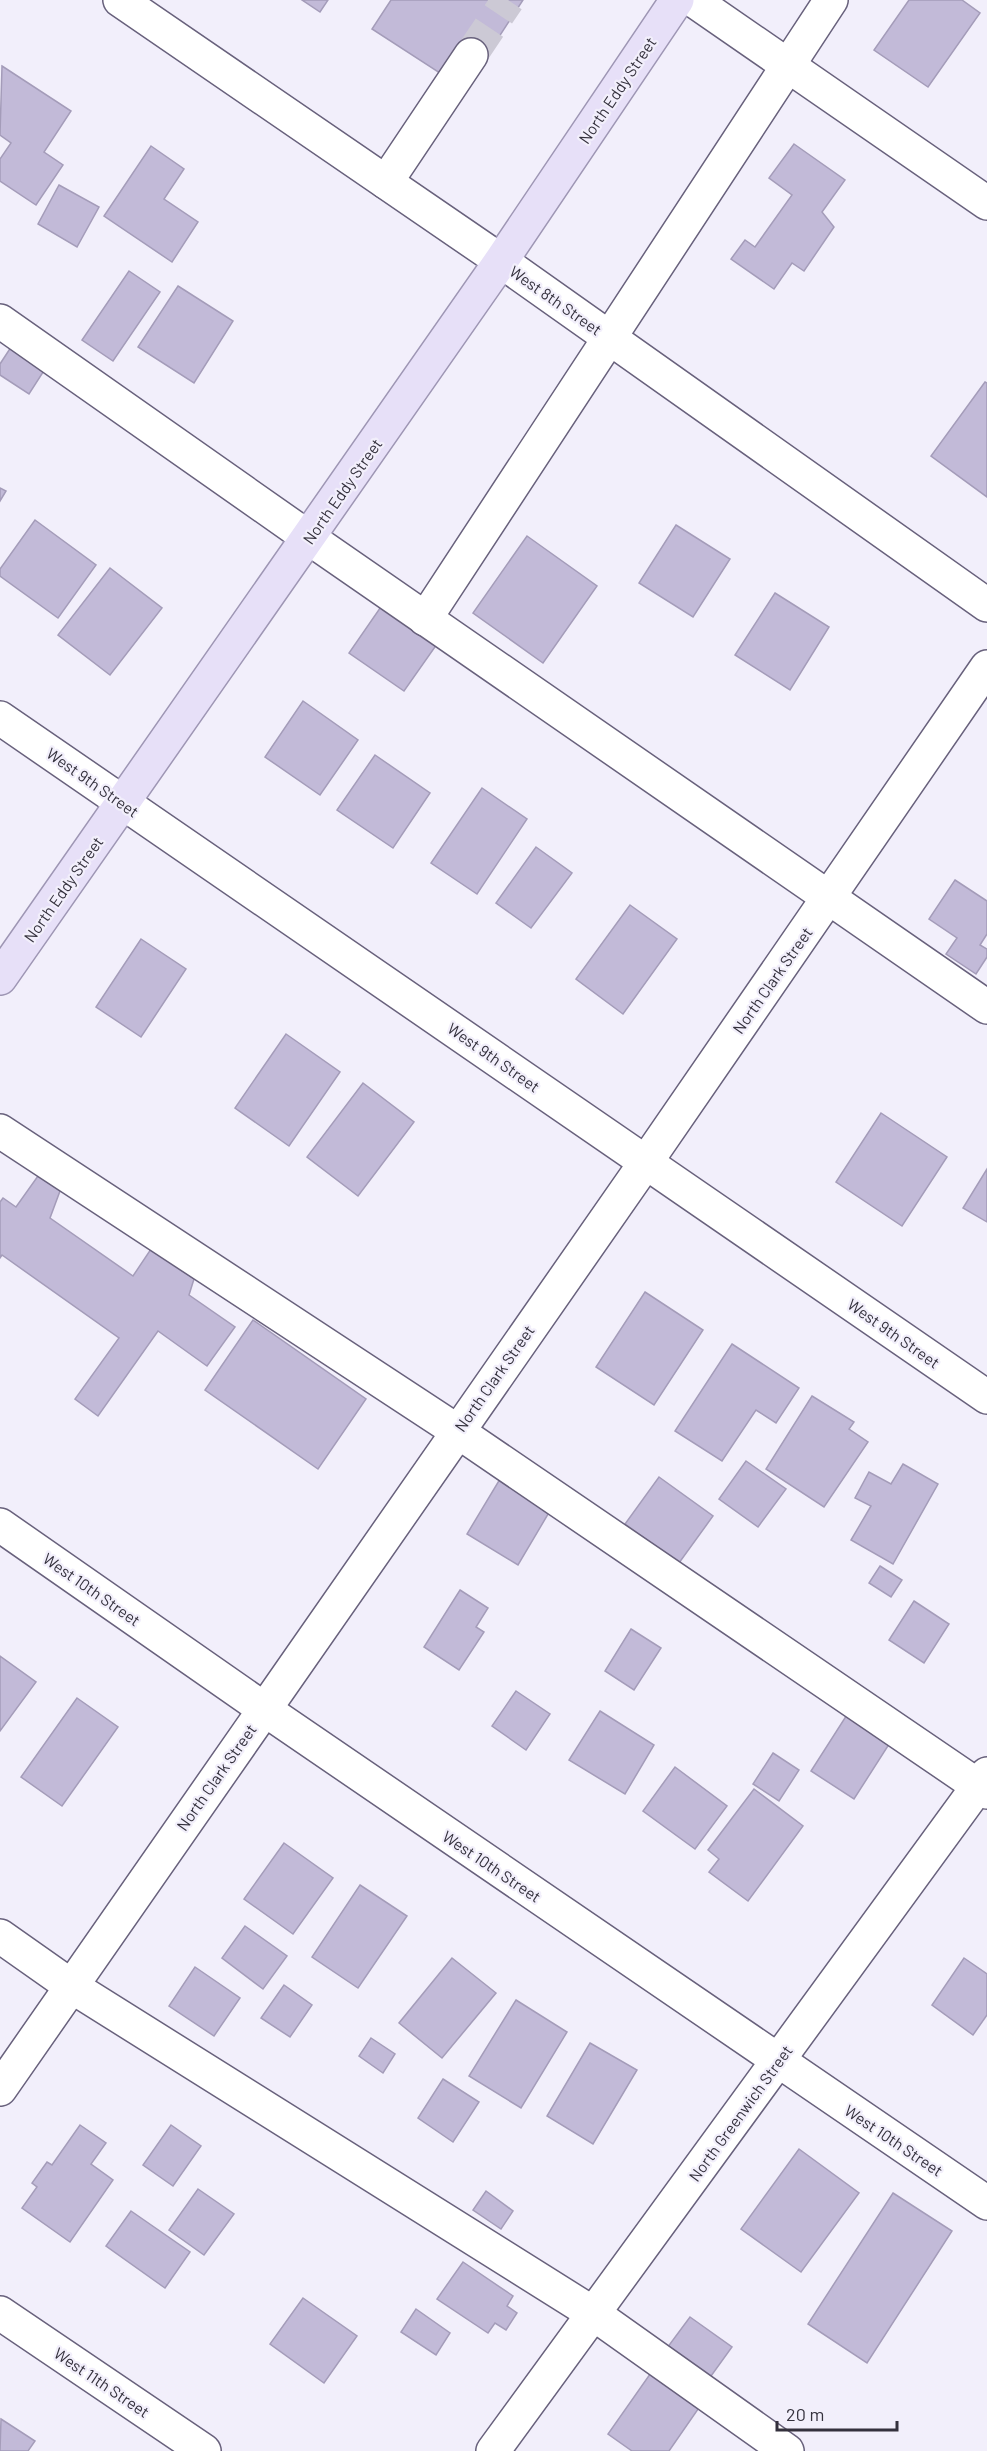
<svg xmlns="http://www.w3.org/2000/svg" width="987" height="2451" viewBox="0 0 987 2451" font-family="Barlow,sans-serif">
<rect width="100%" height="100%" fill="#f2effb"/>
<g fill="#c2bad8" stroke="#a49cb9" stroke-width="1.5">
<polygon points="302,0 328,0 320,12"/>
<polygon points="391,0 523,0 482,63 449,79 372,29"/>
<polygon points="909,0 962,0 980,13 928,87 874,50"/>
<polygon points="2,66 71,111 44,152 63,165 36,205 0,181 0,159 11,143 0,135"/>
<polygon points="794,144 845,180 822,212 834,227 804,271 792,263 774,289 731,259 745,240 755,247 792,195 769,178"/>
<polygon points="151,146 184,169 164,199 198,222 172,262 104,216"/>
<polygon points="59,185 99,207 77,247 38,224"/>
<polygon points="129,271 160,292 113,361 82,340"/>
<polygon points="178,286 233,321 194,383 138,347"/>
<polygon points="13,344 47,366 29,394 0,375 0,364"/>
<polygon points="985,382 987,383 987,497 931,456"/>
<polygon points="0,488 6,491 0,501"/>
<polygon points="35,520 96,565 58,618 0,576 0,569"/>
<polygon points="676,525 730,559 693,617 639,583"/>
<polygon points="527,536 597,586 543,663 473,613"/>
<polygon points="110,568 162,608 110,675 58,635"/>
<polygon points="775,593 829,627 790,690 735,655"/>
<polygon points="387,598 442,637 404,691 349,653"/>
<polygon points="303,701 358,740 320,795 265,757"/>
<polygon points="375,755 430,793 393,848 337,810"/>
<polygon points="482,788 527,819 477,894 431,863"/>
<polygon points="536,847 572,873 531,928 496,903"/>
<polygon points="955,880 987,901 987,934 980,945 987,949 987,957 976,974 946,954 957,938 929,919"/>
<polygon points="630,905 677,939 623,1014 576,979"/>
<polygon points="141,939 186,969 141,1037 96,1007"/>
<polygon points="286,1034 340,1072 289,1146 235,1108"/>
<polygon points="363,1083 414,1122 358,1196 307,1157"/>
<polygon points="881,1113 947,1157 902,1226 836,1182"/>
<polygon points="987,1169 987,1222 963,1208"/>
<polygon points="38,1176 60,1191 50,1218 133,1276 151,1249 194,1279 189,1295 235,1327 207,1366 158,1331 98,1416 75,1399 119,1338 2,1255 0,1258 0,1202 3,1198 16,1207"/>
<polygon points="645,1292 703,1330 654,1405 596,1367"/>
<polygon points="253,1320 366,1399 318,1469 205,1390"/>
<polygon points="732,1344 799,1388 776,1423 756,1410 722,1461 675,1431"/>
<polygon points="812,1396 854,1422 849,1429 868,1442 824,1507 766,1469"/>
<polygon points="746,1461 786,1489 758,1527 719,1499"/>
<polygon points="903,1464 938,1484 893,1564 851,1540 871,1506 855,1498 869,1472 891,1484"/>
<polygon points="503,1474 554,1504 518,1565 467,1534"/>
<polygon points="659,1477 713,1516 679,1563 625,1524"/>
<polygon points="880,1566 902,1580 891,1597 869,1583"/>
<polygon points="460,1590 488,1608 476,1627 484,1632 459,1670 424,1647"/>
<polygon points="914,1601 949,1624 924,1663 889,1640"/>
<polygon points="631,1629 661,1648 634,1690 605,1671"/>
<polygon points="0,1656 36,1682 0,1731"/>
<polygon points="516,1691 550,1714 526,1750 492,1726"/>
<polygon points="77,1698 118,1727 62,1806 21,1777"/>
<polygon points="850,1710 893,1738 854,1799 811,1771"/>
<polygon points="600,1711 654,1745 625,1794 569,1760"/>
<polygon points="773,1753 799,1770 779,1801 753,1784"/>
<polygon points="675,1767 727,1806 695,1849 643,1811"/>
<polygon points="754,1789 803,1826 748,1901 709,1872 719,1859 708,1850"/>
<polygon points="284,1843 333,1878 293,1934 244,1899"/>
<polygon points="360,1885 407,1916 358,1988 312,1957"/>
<polygon points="245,1926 287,1956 263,1989 222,1958"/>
<polygon points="452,1958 496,1993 442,2058 399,2023"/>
<polygon points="964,1958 987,1974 987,2015 973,2035 932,2005"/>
<polygon points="195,1967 240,1998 214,2036 169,2006"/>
<polygon points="284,1985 312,2005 290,2037 261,2018"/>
<polygon points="516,2000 567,2032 521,2108 469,2076"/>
<polygon points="371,2038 395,2054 383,2073 359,2056"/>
<polygon points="590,2043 637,2070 593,2144 547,2116"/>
<polygon points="443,2079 479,2102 453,2142 418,2118"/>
<polygon points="80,2125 106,2143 91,2164 113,2180 70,2242 22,2208 37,2187 32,2183 47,2162 52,2165"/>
<polygon points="171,2125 201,2146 173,2186 143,2165"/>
<polygon points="799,2149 859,2193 801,2272 741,2229"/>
<polygon points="198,2189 234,2214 204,2255 169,2230"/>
<polygon points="486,2191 513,2211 501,2229 473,2210"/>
<polygon points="893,2193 952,2231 867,2363 808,2324"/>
<polygon points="131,2211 190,2252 165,2288 106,2246"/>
<polygon points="463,2262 513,2296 507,2306 517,2313 506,2330 495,2323 488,2333 437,2299"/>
<polygon points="303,2298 357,2336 324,2383 270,2344"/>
<polygon points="416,2309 450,2333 436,2355 401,2332"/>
<polygon points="690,2317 732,2347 706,2383 664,2352"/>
<polygon points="655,2367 703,2402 669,2451 632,2451 608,2434"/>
<polygon points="1,2419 35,2441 28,2451 0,2451"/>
</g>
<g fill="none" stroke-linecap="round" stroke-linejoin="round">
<polyline stroke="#ccc9d5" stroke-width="33" stroke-dasharray="33 16" stroke-linecap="butt" points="471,55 508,0"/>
<g stroke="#68617c" stroke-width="36">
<g id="minor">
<polyline points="120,0 501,261 987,605"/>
<polyline points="693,0 987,203"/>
<polyline points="386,182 471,55"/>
<polyline points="0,321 309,538 987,1007"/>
<polyline points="425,619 831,0"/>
<polyline points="0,718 987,1397"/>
<polyline points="0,1131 457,1431 987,1792"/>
<polyline points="0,1525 264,1709 987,2203"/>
<polyline points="0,1936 71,1986 594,2314 787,2451"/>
<polyline points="0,2089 646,1162 987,667"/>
<polyline points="0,2313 204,2451"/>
<polyline points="493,2451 987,1774"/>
</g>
</g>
<g stroke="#9e96b4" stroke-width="36">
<polyline id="major" points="0,978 501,261 677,0"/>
</g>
<use href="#minor" stroke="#fff" stroke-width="33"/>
<use href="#major" stroke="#e7e0f8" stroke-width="33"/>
</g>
<g text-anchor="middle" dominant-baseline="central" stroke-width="4.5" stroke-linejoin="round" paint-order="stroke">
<g font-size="16" fill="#34313d" stroke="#f2effb">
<text transform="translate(617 90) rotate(-56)">North Eddy Street</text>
<text transform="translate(556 300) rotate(35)">West 8th Street</text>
<text transform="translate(342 491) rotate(-55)">North Eddy Street</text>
<text transform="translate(93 782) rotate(35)">West 9th Street</text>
<text transform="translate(63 889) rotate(-55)">North Eddy Street</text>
<text transform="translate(772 980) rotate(-55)">North Clark Street</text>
<text transform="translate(494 1057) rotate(35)">West 9th Street</text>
<text transform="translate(894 1333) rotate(35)">West 9th Street</text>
<text transform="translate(494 1378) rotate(-55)">North Clark Street</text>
<text transform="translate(92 1589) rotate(35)">West 10th Street</text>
<text transform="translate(216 1777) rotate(-55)">North Clark Street</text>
<text transform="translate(492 1866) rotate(34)">West 10th Street</text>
<text transform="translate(740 2113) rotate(-54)">North Greenwich Street</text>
<text transform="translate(894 2140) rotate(34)">West 10th Street</text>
<text transform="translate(102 2382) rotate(34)">West 11th Street</text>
</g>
</g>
<path d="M777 2421v9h120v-9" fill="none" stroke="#34313d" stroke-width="3"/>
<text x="786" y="2421" font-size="18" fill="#34313d" stroke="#f2effb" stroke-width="4.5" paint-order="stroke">20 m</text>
</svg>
